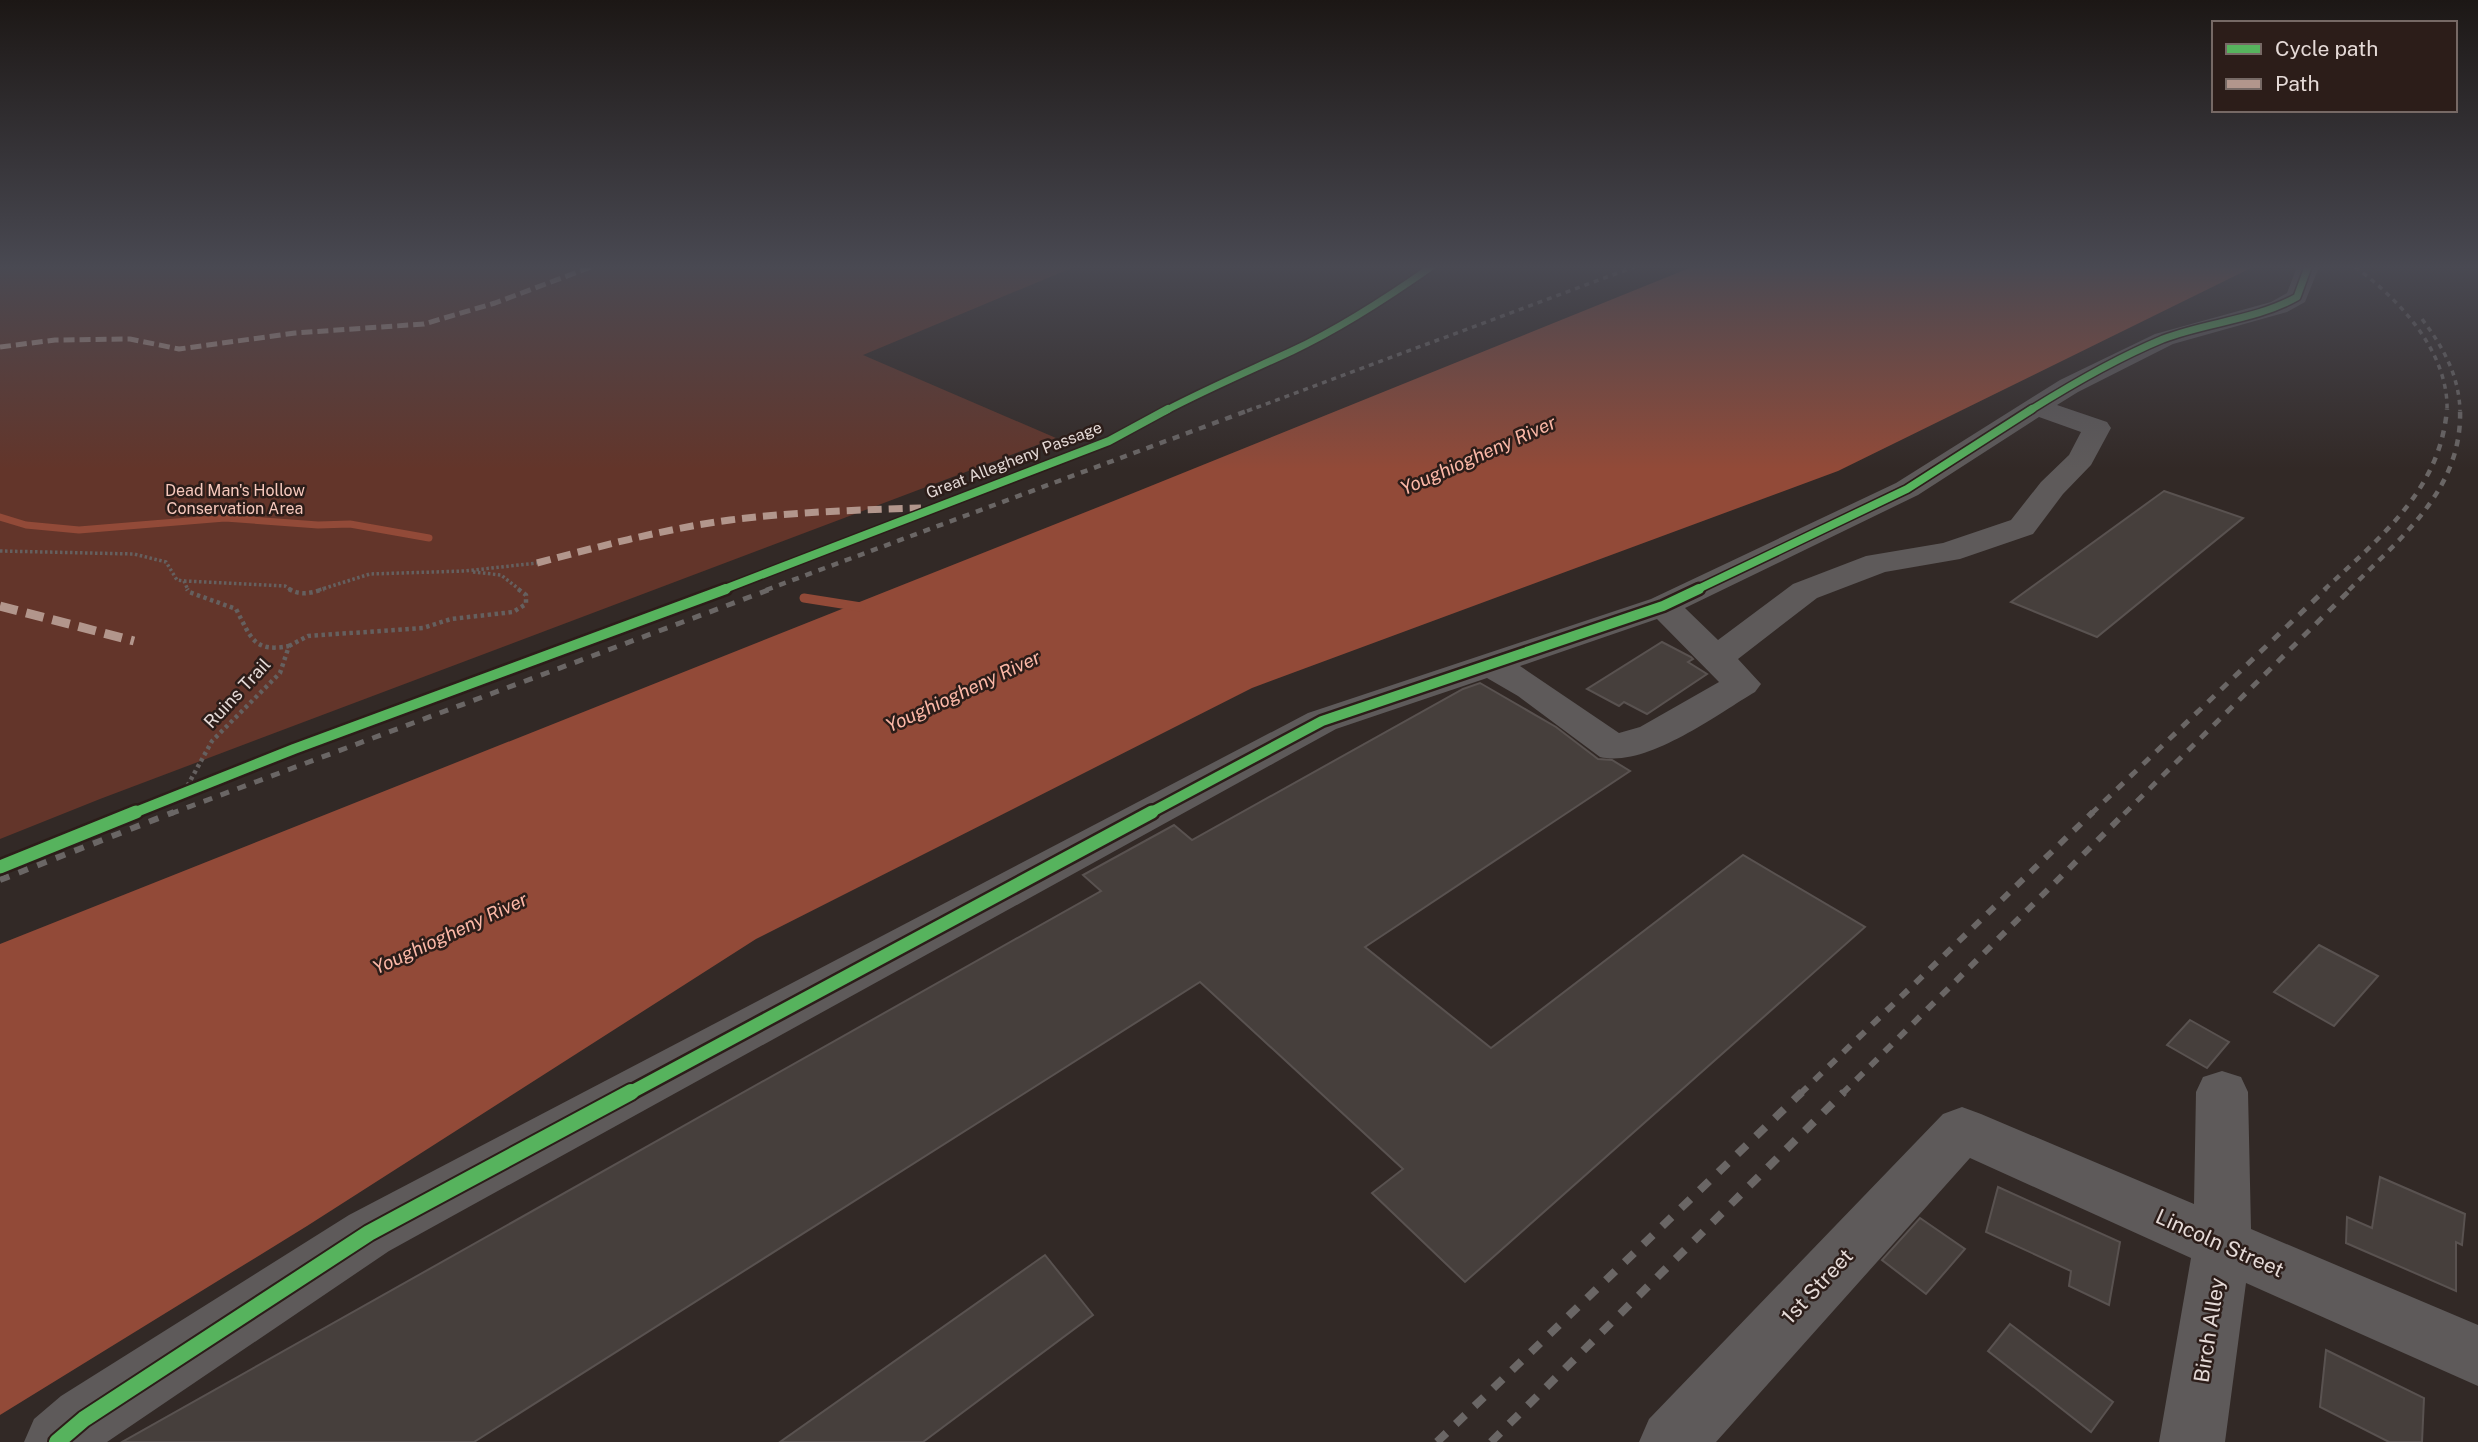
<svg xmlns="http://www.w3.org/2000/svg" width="2478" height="1442" viewBox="0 0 2478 1442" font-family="'Public Sans',sans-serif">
<rect width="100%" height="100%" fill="#322926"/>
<polygon fill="#63352a" points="0,267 1074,267 863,355 1056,438 100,799 0,839"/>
<polygon fill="#924a38" points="1692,267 2253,267 1838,471 1252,688 756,939 307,1226 0,1415 0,944 1116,500"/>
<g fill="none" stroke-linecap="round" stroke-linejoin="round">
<polyline stroke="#924a38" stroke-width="7" points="0,517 26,525 79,530 225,518 318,525 350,524 429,538"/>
<polyline stroke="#924a38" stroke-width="9" points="804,598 861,607"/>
</g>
<g fill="#463f3c" stroke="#595250" stroke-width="2">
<polygon points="2164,491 2243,518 2097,637 2011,602"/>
<polygon points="1662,642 1691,657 1693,659 1688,662 1707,674 1647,714 1624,702 1619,706 1587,689"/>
<polygon points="1480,683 1556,727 1598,759 1612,760 1630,771 1365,947 1491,1048 1743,855 1865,927 1465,1282 1372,1193 1403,1169 1200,982 474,1442 122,1442 1101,891 1083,875 1174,825 1192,840 1463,689"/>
<polygon points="2319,945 2378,976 2334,1026 2274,992"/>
<polygon points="2190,1020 2229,1042 2207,1068 2167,1045"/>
<polygon points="2380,1177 2465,1214 2462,1245 2456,1242 2456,1291 2346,1243 2347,1217 2372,1228"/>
<polygon points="1998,1187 2120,1242 2109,1305 2069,1286 2071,1271 1986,1232"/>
<polygon points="1920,1218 1965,1249 1926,1294 1882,1260"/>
<polygon points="1045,1255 1093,1315 923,1442 780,1442"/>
<polygon points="2010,1324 2113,1402 2091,1432 1988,1351"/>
<polygon points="2326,1350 2424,1398 2422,1442 2389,1442 2320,1407"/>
</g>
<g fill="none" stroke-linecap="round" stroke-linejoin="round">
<g stroke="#65605f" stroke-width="3.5" stroke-dasharray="2.5 2.5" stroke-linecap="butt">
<polyline points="0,551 134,554 166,562 177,580 184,581 188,590"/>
<polyline points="473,572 501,575 520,590"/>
<polyline points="184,581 285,586 291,590"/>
<polyline points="319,590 370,574 465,571 537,563"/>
</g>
<g stroke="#65605f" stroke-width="4.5" stroke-dasharray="3.5 3.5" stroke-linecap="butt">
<path d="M289,589C300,596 312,593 324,589"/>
<polyline points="289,646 308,636 423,628 451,619 513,612 526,604 526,595 518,589"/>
<path d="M184,792L212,741L280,673L289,646C253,653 251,637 236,609L189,592L187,589"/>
</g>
<g fill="#5e5a5a" fill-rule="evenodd">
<path d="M2297,267H2319L2305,302L2287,312L2173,344L2078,392L2057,405L2107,422L2111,428L2091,465L2063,494L2033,534L1960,559L1885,572L1817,598L1738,659L1761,684L1755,692C1716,715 1646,768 1600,757L1518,696L1487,678L1336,729L389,1251L107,1442H24L34,1419L61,1396L349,1215L1308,713L1651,599L1896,483L2060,380L2155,334L2271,302L2287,293ZM2039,417L2081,432L2069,455L2041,482L2011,520L1943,543L1866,556L1793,584L1718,640L1685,608L1918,495ZM1657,619L1719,682L1640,727L1619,733L1520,666Z"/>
<polygon points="2222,1071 2241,1077 2248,1092 2251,1229 2478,1325 2478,1386 2246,1283 2225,1442 2159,1442 2191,1258 1970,1158 1716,1442 1639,1442 1649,1419 1943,1114 1962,1107 1981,1114 2194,1204 2196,1092 2203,1077"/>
</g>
<g stroke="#6a6665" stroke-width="3.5" stroke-dasharray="5 5" stroke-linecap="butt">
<path d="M2355,267C2399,299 2449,352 2447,411"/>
<path d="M2422,319C2443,347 2459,375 2460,411"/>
<polyline points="1247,411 1634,267"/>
</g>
<g stroke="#6a6665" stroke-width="4.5" stroke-dasharray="7 7" stroke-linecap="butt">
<polyline points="766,590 1252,409"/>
<path d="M2324,590C2380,537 2440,491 2447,409"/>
<path d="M2349,590C2400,538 2463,490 2460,409"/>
</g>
<g stroke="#6a6665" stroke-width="5" stroke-dasharray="9 9" stroke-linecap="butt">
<polyline points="170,814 771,589"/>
<polyline points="2091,814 2326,589"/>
<polyline points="2124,814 2351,589"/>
</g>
<g stroke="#6a6665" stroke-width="6" stroke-dasharray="10 10" stroke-linecap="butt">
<polyline points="0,880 174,812"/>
<polyline points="1800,1094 2093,812"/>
<polyline points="1842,1094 2126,812"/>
</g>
<g stroke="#6a6665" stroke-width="8" stroke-dasharray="13 13" stroke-linecap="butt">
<polyline points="1437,1442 1802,1092"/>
<polyline points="1491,1442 1844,1092"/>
</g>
<polyline stroke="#b2968c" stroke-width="5" stroke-dasharray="11 5" stroke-linecap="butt" points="0,347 55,340 130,339 179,349 295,333 424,324 495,303 591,267"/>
<path stroke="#b2968c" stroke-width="7" stroke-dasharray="14 7" stroke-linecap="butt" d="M537,563C601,546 664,529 730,520C793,512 857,510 921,508"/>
<polyline stroke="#b2968c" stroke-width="9" stroke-dasharray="18 9" stroke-linecap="butt" points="0,606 134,641"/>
<g stroke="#2c1d19" stroke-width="10">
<g id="cycleway-far4">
<path d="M1165,411C1207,389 1249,371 1292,351C1341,328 1387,298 1431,267"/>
<path d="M2029,411C2072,384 2117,358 2163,339C2207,322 2256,320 2297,297L2308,267"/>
</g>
</g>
<g stroke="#2c1d19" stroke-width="11">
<g id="cycleway-far3">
<polyline points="722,590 1109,441 1168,409"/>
<polyline points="1696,590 1907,489 2032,409"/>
</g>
</g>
<g stroke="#2c1d19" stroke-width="15">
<g id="cycleway-far2">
<polyline points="131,814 294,749 726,589"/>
<polyline points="1148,814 1322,721 1663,606 1699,589"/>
</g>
</g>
<g stroke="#2c1d19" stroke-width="18">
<g id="cycleway-far1">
<polyline points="0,867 136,812"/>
<polyline points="628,1094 1152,812"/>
</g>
</g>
<g stroke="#2c1d19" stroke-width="20">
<polyline id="cycleway" points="57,1442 84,1419 369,1233 631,1092"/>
</g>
<use href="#cycleway-far4" stroke="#56b35d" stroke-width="7"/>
<use href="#cycleway-far3" stroke="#56b35d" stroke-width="8"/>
<use href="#cycleway-far2" stroke="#56b35d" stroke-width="10"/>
<use href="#cycleway-far1" stroke="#56b35d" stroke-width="13"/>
<use href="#cycleway" stroke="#56b35d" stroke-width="16"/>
</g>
<linearGradient id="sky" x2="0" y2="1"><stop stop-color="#1c1715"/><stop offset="0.57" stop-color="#494952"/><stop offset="1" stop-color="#494952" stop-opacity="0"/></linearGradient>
<rect width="2478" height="469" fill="url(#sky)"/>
<g text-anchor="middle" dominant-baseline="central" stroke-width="5" stroke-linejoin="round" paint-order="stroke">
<g font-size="16" fill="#e5dad7" stroke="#2c1d19">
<text transform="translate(1014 460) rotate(-21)">Great Allegheny Passage</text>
</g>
<g font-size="16" fill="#f7c9bd" stroke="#2c1d19">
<text x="235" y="490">Dead Man's Hollow<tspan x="235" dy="18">Conservation Area</tspan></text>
</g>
<g font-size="18" fill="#e5dad7" stroke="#2c1d19">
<text transform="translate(237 693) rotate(-47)">Ruins Trail</text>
</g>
<g font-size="19" font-style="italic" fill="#fcb8a7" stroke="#2c1d19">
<text transform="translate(1478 455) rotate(-24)">Youghiogheny River</text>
<text transform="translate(963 691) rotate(-25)">Youghiogheny River</text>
<text transform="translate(450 933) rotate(-25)">Youghiogheny River</text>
</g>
<g font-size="21" fill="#e5dad7" stroke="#2c1d19">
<text transform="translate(2220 1243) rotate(24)">Lincoln Street</text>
<text transform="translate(1817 1286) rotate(-47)">1st Street</text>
<text transform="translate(2209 1330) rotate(-81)">Birch Alley</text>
</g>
</g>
<rect x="2212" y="21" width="245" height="91" fill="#2c1d19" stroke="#766965" stroke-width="2"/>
<rect x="2226" y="44" width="35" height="10" fill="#56b35d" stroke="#766965" stroke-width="2"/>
<text x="2275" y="56" font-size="21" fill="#e5dad7">Cycle path</text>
<rect x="2226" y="79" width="35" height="10" fill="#b2968c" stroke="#766965" stroke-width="2"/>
<text x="2275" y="91" font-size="21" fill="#e5dad7">Path</text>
</svg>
